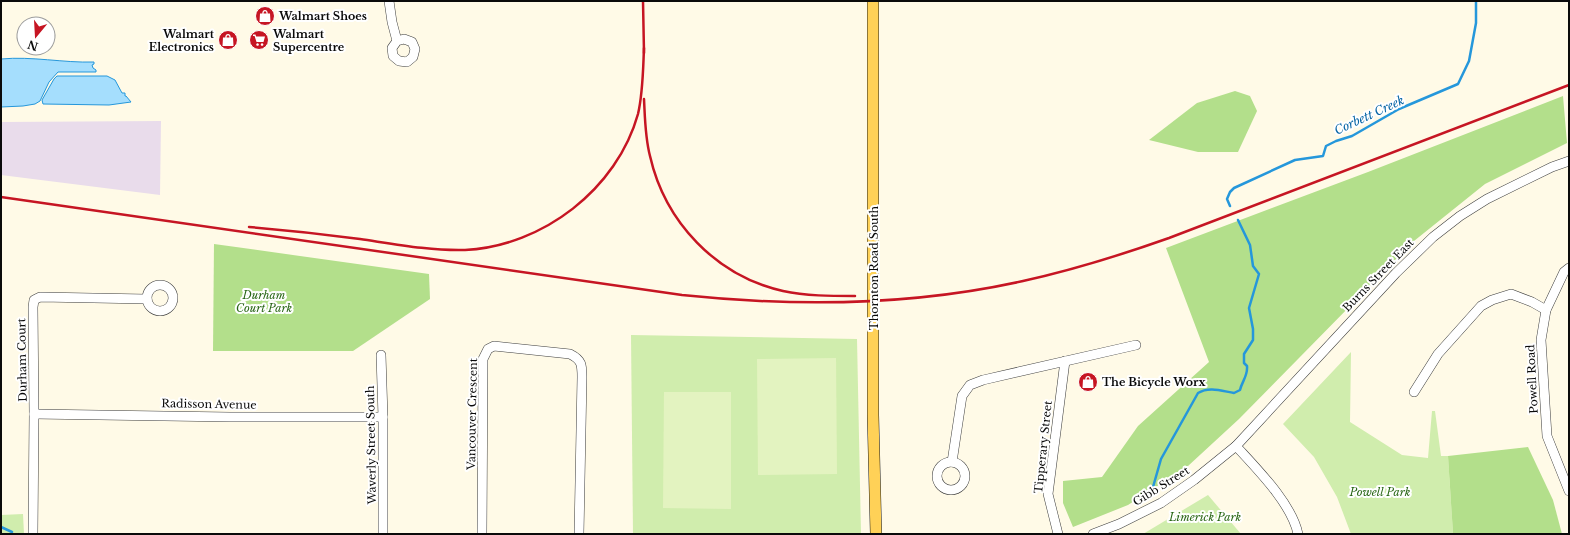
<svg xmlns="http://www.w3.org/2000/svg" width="1570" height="535" viewBox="0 0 1570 535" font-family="'Libre Baskerville',serif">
<rect width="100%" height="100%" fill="#fffae7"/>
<polygon fill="#e9dceb" points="161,121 160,195 1,175 1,122"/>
<g fill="#d0edad">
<polygon points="631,335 857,339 861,534 633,534"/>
<polygon points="1351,352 1350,422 1402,455 1428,458 1432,411 1435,411 1441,456 1448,456 1453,534 1351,534 1337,497 1314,457 1283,424"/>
<polygon points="1208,495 1241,534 1143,534"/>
<polygon points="23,514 24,534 1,534 1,515"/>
</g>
<g fill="#b3df8b">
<polygon points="1235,91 1250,96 1257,111 1238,152 1198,152 1149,140 1197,103"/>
<polygon points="1563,96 1567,143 1485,184 1414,241 1239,419 1188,466 1128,505 1073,527 1063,503 1063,481 1102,477 1138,426 1209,362 1166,248 1368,172"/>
<polygon points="214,244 429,274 430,299 353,351 213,351"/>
<polygon points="1528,447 1553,500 1562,534 1453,534 1448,456"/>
</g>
<g fill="#e3f3c0">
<polygon points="836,358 837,474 758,475 757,359"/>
<polygon points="664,392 731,392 731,509 663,508"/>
</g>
<g fill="#a5defd" stroke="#2597db">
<path d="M1,59C32,56 63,63 94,62V64L92,65L93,68L96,70V72H58L49,82L40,101L35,104L23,106L1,107Z"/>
<polygon points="57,76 107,76 115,80 122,93 125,93 125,96 126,96 131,102 109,105 43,104 42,100 54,79"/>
</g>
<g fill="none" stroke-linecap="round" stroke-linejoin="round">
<g stroke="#2597db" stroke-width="2.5">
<polyline points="1230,206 1227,199 1230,192 1234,188 1295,160 1323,156 1326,146 1336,141 1352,136 1399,109 1458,84 1469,61 1476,23 1476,1"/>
<path d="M1153,487L1161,459L1198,393C1209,386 1222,391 1234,393L1240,390C1242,381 1248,376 1247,366L1244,363V354L1253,340V329L1249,308L1259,274L1253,266L1250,245L1238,220"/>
<polyline points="1,527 12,532"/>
</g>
<g stroke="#3d3d3d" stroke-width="10">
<g id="minor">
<polyline points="389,1 392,22 397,41 392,48 393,56 399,61 407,62 413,57 415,49 412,42 404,39 397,41"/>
<polyline points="1569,268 1564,272 1546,310 1541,340 1547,436 1569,491"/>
<circle cx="160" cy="298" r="13"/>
<polyline points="381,355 383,417 383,534"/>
<polyline points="1414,392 1438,354 1481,306 1492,300 1511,294 1532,302 1546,310"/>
<polyline points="34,414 230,417 383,417"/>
<path d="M1236,446C1257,469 1292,504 1298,534"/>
<circle cx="951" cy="476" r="14"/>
<polyline points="952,462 962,396 970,385 983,380 1136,345"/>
<polyline points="33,534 34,414 33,307 34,300 40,297 147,299"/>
<path d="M482,534L483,359L488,349L494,346L570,354C582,360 582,365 582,377L579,534"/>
<polyline points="1058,534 1048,494 1065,361"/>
<polyline points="1093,534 1119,524 1161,503 1194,480 1236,446 1396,273 1433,237 1460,216 1487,199 1552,167 1569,161"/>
</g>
</g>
<g stroke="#1b1b1b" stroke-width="12">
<polyline id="major" points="873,1 873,415 876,534"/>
</g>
<use href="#minor" stroke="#fff" stroke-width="9"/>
<use href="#major" stroke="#ffd157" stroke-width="11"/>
<g stroke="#c61523" stroke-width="2.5">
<polyline points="643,1 644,53"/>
<path d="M644,99C645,118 645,137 650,156C665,222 716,276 783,291C806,296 831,296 855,296"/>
<path d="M1,197L682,295C796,307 911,306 1023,281C1073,270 1121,255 1169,238L1569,85"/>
<path d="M249,227C286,230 323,234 360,239C394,244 431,251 465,250C543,246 617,189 638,114C643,93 643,70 644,48"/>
</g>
</g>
<defs>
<g id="shop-disc" transform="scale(1)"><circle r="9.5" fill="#c61523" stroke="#fff"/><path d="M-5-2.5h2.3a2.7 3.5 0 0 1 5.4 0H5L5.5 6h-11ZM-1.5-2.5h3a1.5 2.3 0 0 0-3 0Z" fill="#fff"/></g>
<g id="supermarket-disc" transform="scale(1)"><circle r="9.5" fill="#c61523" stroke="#fff"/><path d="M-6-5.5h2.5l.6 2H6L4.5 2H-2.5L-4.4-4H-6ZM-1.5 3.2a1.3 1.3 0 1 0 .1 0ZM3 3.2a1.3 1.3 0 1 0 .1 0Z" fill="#fff"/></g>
</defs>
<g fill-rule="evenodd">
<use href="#shop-disc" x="265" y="16"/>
<use href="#shop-disc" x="228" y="40"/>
<use href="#supermarket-disc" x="259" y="40"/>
<use href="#shop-disc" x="1088" y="382"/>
</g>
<g text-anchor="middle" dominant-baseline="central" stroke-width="4" stroke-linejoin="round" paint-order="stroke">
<g font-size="11" font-weight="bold" fill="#0a0a0a" stroke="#fff" text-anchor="start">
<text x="279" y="16">Walmart Shoes</text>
<text x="214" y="34" text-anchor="end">Walmart<tspan x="214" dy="13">Electronics</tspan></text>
<text x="273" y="34">Walmart<tspan x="273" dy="13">Supercentre</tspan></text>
<text x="1102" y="382">The Bicycle Worx</text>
</g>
<g font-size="11" fill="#0a0a0a" stroke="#fff">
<text transform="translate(874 268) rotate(-90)">Thornton Road South</text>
<text transform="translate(1378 275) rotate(-46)">Burns Street East</text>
<text transform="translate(22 360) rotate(-91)">Durham Court</text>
<text transform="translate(1532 379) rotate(-93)">Powell Road</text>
<text transform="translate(209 404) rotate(1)">Radisson Avenue</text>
<text transform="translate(472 414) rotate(-89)">Vancouver Crescent</text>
<text transform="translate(371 445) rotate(-91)">Waverly Street South</text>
<text transform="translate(1043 447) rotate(-84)">Tipperary Street</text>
<text transform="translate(1161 486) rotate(-32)">Gibb Street</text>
</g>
<g font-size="11" font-style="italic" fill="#286615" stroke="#fff">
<text x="264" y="295">Durham<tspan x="264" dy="13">Court Park</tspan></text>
<text x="1380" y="492">Powell Park</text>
<text x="1205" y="517">Limerick Park</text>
</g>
<g font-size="12" font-style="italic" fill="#0966a6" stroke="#fff">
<text transform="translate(1369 115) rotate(-25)">Corbett Creek</text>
</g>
</g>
<rect width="1570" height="535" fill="none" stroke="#0a0a0a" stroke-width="4"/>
<g transform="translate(36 36) rotate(198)"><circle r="19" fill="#ffffff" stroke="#9d9d9d"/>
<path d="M0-3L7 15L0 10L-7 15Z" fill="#c61523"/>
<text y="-6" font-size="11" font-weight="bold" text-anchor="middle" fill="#0a0a0a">N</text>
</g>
</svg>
